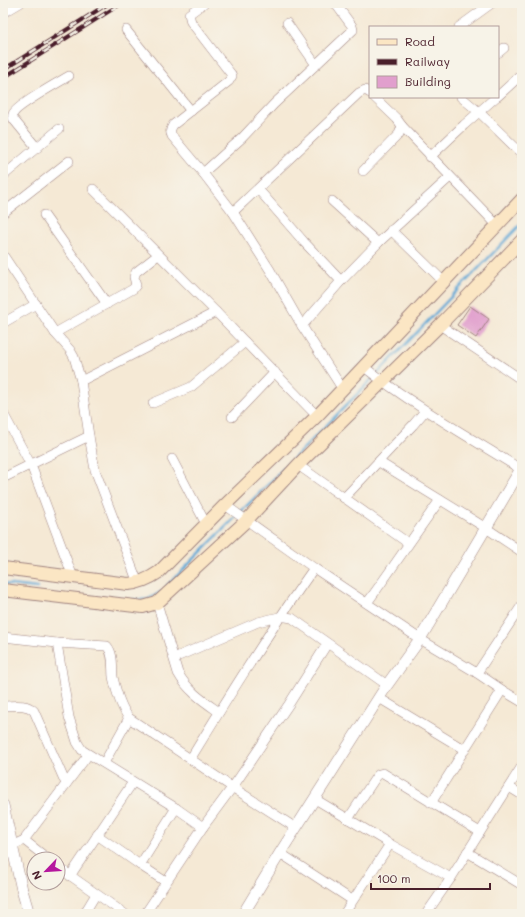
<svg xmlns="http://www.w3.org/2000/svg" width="525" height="917" viewBox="0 0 525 917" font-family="Mali,sans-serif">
<rect width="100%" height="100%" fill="#f7f3e8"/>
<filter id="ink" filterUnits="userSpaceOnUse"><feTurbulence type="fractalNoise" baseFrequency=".025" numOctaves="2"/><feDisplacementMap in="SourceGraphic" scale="8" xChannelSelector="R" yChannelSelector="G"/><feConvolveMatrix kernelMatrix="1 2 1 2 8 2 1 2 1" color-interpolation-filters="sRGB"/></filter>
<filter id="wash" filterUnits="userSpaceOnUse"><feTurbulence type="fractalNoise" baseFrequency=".012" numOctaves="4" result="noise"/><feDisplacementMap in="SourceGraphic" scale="16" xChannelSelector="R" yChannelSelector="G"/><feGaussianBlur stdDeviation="0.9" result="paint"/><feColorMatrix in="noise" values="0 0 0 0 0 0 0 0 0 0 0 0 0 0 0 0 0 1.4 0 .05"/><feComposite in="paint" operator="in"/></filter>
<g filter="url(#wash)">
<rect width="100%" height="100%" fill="#f5e9d5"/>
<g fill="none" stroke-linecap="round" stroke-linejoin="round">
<g stroke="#5ea8d6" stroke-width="2.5">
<polyline points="377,374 522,223"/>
<polyline points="3,584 37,588"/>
<polyline points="167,586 323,429 373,378"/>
<polyline points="131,600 148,599 161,592"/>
</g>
</g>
<g id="blocks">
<polygon fill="#e19fcd" points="470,306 489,319 476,338 457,325"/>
</g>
</g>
<g filter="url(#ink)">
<use href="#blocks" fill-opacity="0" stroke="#a08480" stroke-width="1"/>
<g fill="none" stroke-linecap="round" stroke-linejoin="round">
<g stroke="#a08480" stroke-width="10">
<g id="minor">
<path d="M204,3L189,14L191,22L231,74L232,76L229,81L173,125C170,130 170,132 172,136L203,173L233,212L270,270L302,326L342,388"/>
<polyline points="3,13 20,3"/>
<polyline points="287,23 316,65"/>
<polyline points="459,27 492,3"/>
<polyline points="126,30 191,111"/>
<polyline points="498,53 504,48"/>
<polyline points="498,96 522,74"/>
<polyline points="461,97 479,112 522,154"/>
<polyline points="402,126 497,225"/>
<path d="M37,148L14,120C13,118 12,117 13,114C16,106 59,82 69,76"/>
<polyline points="430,157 464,125 496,97"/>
<polyline points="363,171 399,134 402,126 397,119 374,97"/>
<polyline points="203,173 242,138 274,104 353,30 352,26 335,3"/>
<polyline points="3,176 59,129"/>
<polyline points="93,189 216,312 317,416"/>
<polyline points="258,189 304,242 341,281"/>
<polyline points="332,201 378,243"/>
<polyline points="233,212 359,93 365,90 370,93"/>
<polyline points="3,213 69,161"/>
<polyline points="44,215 107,304"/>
<polyline points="391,230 443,281"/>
<polyline points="3,255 55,333 70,350 74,357 81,381 89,436 95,470 138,583"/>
<polyline points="3,323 36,304"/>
<polyline points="440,325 522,380"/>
<polyline points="302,326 341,281 378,243 450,177"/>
<polyline points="55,333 133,289 136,285 134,277 136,272 158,255"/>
<path d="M364,367C414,406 469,437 522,470"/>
<polyline points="81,381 216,312"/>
<polyline points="153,403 191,387 245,342"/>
<polyline points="3,413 31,465 73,577"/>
<polyline points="232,417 275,372"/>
<polyline points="172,459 206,524"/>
<polyline points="379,462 486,528 522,552"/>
<polyline points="298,465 408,543"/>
<polyline points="3,478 89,436"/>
<polyline points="344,498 413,425 425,411"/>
<polyline points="225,505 314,568 420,639 477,673 502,690 522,702"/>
<path d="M157,603L178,673C188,691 202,700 219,712"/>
<path d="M367,603C392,569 415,534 440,500"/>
<polyline points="3,637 57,643 69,717 77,742 82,750 176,808 203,827"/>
<path d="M57,643L107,646C114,654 112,667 113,677C116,691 120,706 129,718L232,787L296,828"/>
<polyline points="174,658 258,622 279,617 286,617 292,618 387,685"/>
<polyline points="477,673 522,605"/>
<polyline points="379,698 465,750"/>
<path d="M3,706C13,706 26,703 34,711L66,784"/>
<path d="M191,758C230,694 270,630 314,568"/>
<polyline points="104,763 129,718"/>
<polyline points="509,787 522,795"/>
<polyline points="315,799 390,844 451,878"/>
<polyline points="431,803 502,690"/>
<polyline points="348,819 376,777 379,774 383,773 480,832"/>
<polyline points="97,835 140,865 176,808"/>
<polyline points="24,840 48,859"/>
<polyline points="3,850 24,840 88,755"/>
<polyline points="467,852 522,885"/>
<polyline points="280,853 352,900"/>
<polyline points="140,865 166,882"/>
<polyline points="58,867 125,914"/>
<polyline points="70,876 133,782"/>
<polyline points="84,914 96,894"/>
<polyline points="145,914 203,827 237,781 289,704 327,644"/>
<polyline points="344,914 390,844"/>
<polyline points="426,914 451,878 522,766"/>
</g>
</g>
<g stroke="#a08480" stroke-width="12">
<g id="tertiary">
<polyline points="3,805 22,890 29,914"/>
<polyline points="243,914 280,853 387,685 420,639 522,467"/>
</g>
</g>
<g stroke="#a08480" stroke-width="14">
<g id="secondary">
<path d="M3,568L128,584C140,583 149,579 159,572L225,505L317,416L522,199"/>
<polyline points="3,590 143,607 157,603 246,521 298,465 440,325 522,240"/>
</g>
</g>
<use href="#minor" stroke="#fff" stroke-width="9"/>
<use href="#tertiary" stroke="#fff" stroke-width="11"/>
<use href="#secondary" stroke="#fbe6c4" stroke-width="12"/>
<g stroke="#4a1f2b" stroke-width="4">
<g id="rail">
<polyline points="3,70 109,3"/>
<polyline points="3,78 122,3"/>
</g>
</g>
<use href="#rail" stroke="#f7f3e8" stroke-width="2.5" stroke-dasharray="8" stroke-linecap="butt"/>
</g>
</g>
<rect width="525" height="917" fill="none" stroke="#f7f3e8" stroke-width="16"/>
<rect x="369" y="26" width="130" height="72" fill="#f7f3e8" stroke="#b29e9c"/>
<rect x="377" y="39" width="20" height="6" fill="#fbe6c4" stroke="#b29e9c"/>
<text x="405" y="46" font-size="12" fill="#4a1f2b">Road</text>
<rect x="377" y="59" width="20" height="6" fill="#4a1f2b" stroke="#b29e9c"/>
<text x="405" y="66" font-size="12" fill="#4a1f2b">Railway</text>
<rect x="377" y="76" width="20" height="12" fill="#e19fcd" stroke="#b29e9c"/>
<text x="405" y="86" font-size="12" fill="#4a1f2b">Building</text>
<g transform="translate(46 871) rotate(245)"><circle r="19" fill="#f7f3e8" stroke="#b29e9c"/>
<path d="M0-3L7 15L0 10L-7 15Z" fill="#b5179e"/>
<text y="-6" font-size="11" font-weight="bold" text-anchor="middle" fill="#4a1f2b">N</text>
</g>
<path d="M371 883v6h119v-6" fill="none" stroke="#4a1f2b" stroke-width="2"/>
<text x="377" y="883" font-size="12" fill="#4a1f2b" stroke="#f7f3e8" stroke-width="3" paint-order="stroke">100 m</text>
</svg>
